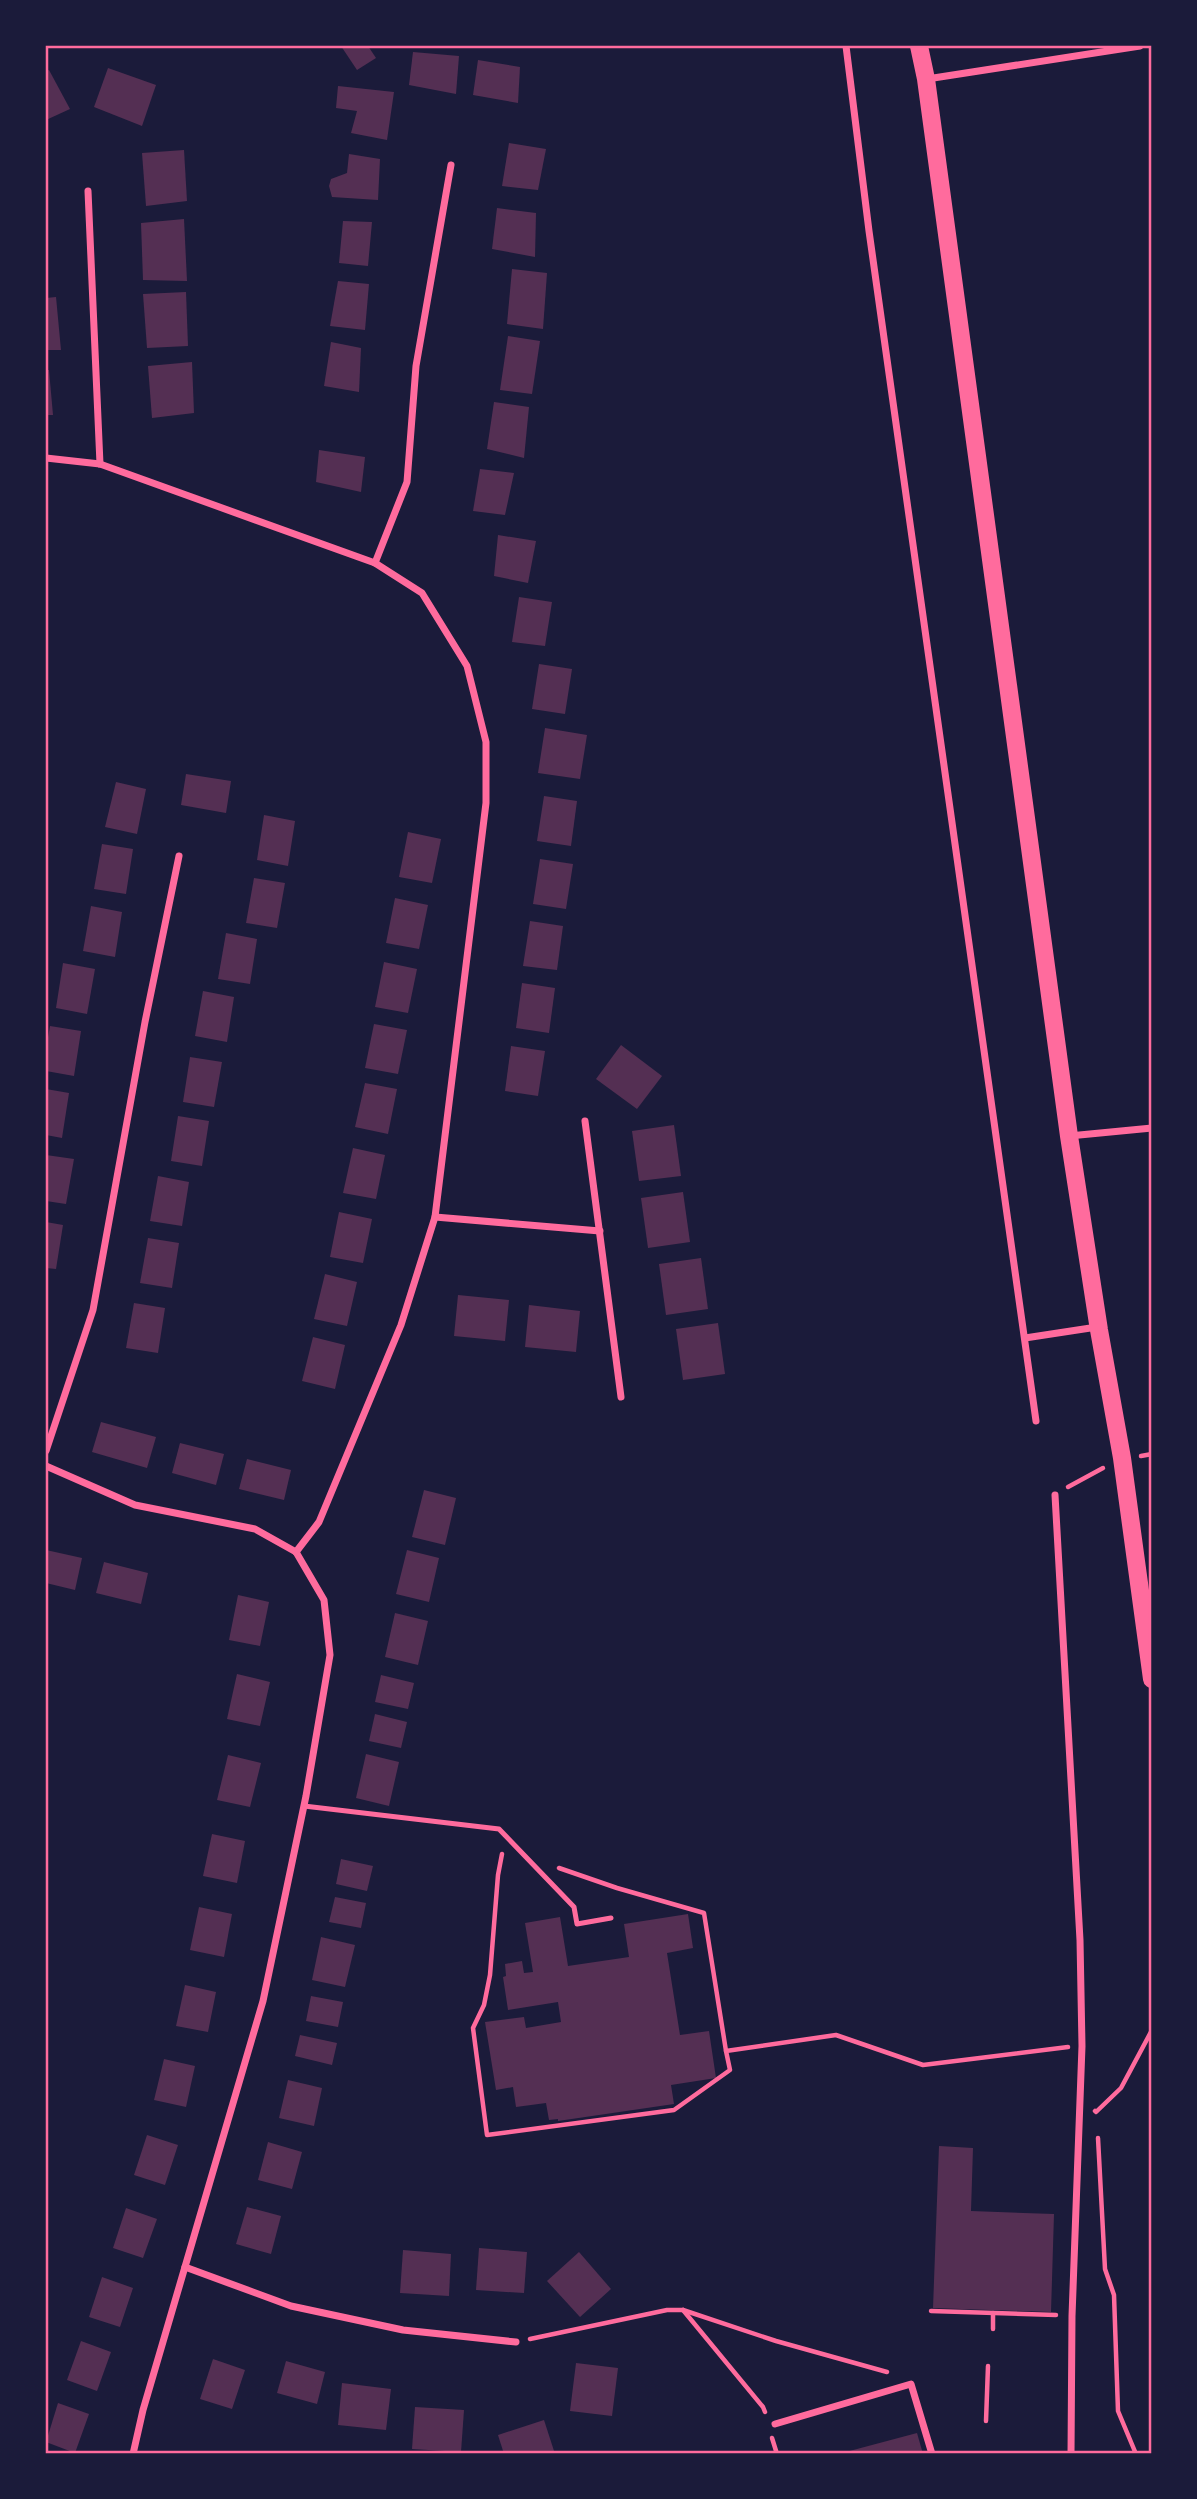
<svg xmlns="http://www.w3.org/2000/svg" width="1197" height="2499" viewBox="0 0 1197 2499" font-family="'DejaVu Sans',sans-serif">
<rect width="100%" height="100%" fill="#1b1b3a"/>
<g fill="#542f53">
<polygon points="341,46 368,46 376,58 357,70"/>
<polygon points="413,52 459,56 456,94 409,85"/>
<polygon points="478,60 520,67 518,103 473,95"/>
<polygon points="108,68 156,85 142,126 94,107"/>
<polygon points="49,70 70,109 46,120 46,71"/>
<polygon points="338,86 394,92 387,140 351,133 357,111 336,108"/>
<polygon points="509,143 546,149 538,190 502,186"/>
<polygon points="184,150 187,201 146,206 142,153"/>
<polygon points="349,154 380,159 378,200 332,197 329,186 331,179 347,173"/>
<polygon points="497,208 536,213 535,257 492,249"/>
<polygon points="184,219 187,281 143,280 141,223"/>
<polygon points="343,221 372,222 368,266 339,263"/>
<polygon points="512,269 547,273 543,329 507,324"/>
<polygon points="338,281 369,284 365,330 330,326"/>
<polygon points="186,292 188,346 147,348 143,294"/>
<polygon points="56,297 61,350 46,350 46,298"/>
<polygon points="508,336 540,341 532,394 500,390"/>
<polygon points="331,342 361,348 359,392 324,386"/>
<polygon points="192,362 194,413 152,418 148,366"/>
<polygon points="46,370 49,370 53,415 46,415"/>
<polygon points="494,402 529,407 524,458 487,449"/>
<polygon points="319,450 365,457 361,492 316,482"/>
<polygon points="480,469 514,473 505,515 473,511"/>
<polygon points="498,535 536,541 528,583 494,576"/>
<polygon points="519,597 552,602 545,646 512,642"/>
<polygon points="539,664 572,669 565,714 532,709"/>
<polygon points="545,728 587,735 580,779 538,773"/>
<polygon points="186,774 231,781 226,813 181,805"/>
<polygon points="116,782 146,789 137,834 105,827"/>
<polygon points="544,796 577,801 571,846 537,841"/>
<polygon points="264,815 295,821 288,866 257,860"/>
<polygon points="408,832 441,839 432,883 399,877"/>
<polygon points="102,844 133,849 126,894 94,889"/>
<polygon points="540,859 573,864 566,909 533,904"/>
<polygon points="254,878 285,883 277,928 246,923"/>
<polygon points="395,898 428,905 419,949 386,943"/>
<polygon points="91,906 122,912 115,957 83,951"/>
<polygon points="530,921 563,926 557,970 523,966"/>
<polygon points="226,933 257,939 250,984 218,979"/>
<polygon points="384,962 417,969 408,1013 375,1007"/>
<polygon points="63,963 95,969 87,1014 56,1008"/>
<polygon points="522,983 555,988 549,1033 516,1028"/>
<polygon points="203,991 234,997 227,1042 195,1036"/>
<polygon points="374,1024 407,1030 398,1074 365,1068"/>
<polygon points="50,1026 81,1031 74,1076 46,1071 46,1049"/>
<polygon points="621,1045 662,1076 637,1109 596,1079"/>
<polygon points="511,1046 545,1051 538,1096 505,1091"/>
<polygon points="190,1057 222,1062 214,1107 183,1102"/>
<polygon points="365,1083 397,1089 388,1134 355,1127"/>
<polygon points="46,1089 69,1093 62,1138 46,1135"/>
<polygon points="178,1116 209,1121 202,1166 171,1161"/>
<polygon points="674,1125 681,1176 639,1181 632,1131"/>
<polygon points="353,1148 385,1155 376,1199 343,1193"/>
<polygon points="46,1155 74,1159 66,1204 46,1201"/>
<polygon points="158,1176 189,1182 182,1226 150,1221"/>
<polygon points="683,1192 690,1242 648,1248 641,1198"/>
<polygon points="339,1212 372,1219 363,1263 330,1257"/>
<polygon points="46,1222 63,1225 56,1269 46,1268"/>
<polygon points="148,1238 179,1243 172,1288 140,1283"/>
<polygon points="701,1258 708,1309 666,1315 659,1264"/>
<polygon points="325,1274 357,1282 347,1326 314,1319"/>
<polygon points="458,1295 509,1300 505,1341 454,1336"/>
<polygon points="134,1303 165,1308 158,1353 126,1348"/>
<polygon points="529,1305 580,1311 576,1352 525,1347"/>
<polygon points="718,1323 725,1374 683,1380 676,1329"/>
<polygon points="313,1337 345,1345 335,1389 302,1381"/>
<polygon points="101,1422 156,1437 147,1468 92,1452"/>
<polygon points="180,1443 224,1454 216,1485 172,1473"/>
<polygon points="247,1459 291,1470 284,1500 239,1489"/>
<polygon points="424,1490 456,1498 445,1545 412,1537"/>
<polygon points="46,1550 82,1558 75,1590 46,1583"/>
<polygon points="407,1550 439,1558 429,1602 396,1594"/>
<polygon points="104,1562 148,1573 141,1604 96,1593"/>
<polygon points="238,1595 269,1602 260,1646 229,1640"/>
<polygon points="395,1613 428,1621 418,1665 385,1657"/>
<polygon points="237,1674 270,1682 260,1726 227,1719"/>
<polygon points="381,1675 414,1683 408,1709 375,1702"/>
<polygon points="375,1714 407,1722 401,1748 369,1741"/>
<polygon points="366,1754 399,1762 389,1806 356,1798"/>
<polygon points="228,1755 261,1763 250,1807 217,1800"/>
<polygon points="212,1834 245,1841 237,1883 203,1876"/>
<polygon points="341,1859 373,1866 367,1891 336,1884"/>
<polygon points="335,1897 366,1903 361,1928 329,1922"/>
<polygon points="199,1907 232,1914 224,1957 190,1950"/>
<polygon points="688,1914 693,1948 667,1953 680,2035 709,2031 716,2078 671,2085 674,2104 558,2121 558,2119 549,2120 546,2103 516,2107 513,2087 496,2090 485,2022 524,2017 526,2028 561,2022 558,2002 508,2010 503,1977 506,1976 505,1964 522,1961 524,1973 533,1972 525,1923 560,1917 568,1966 629,1957 624,1924"/>
<polygon points="321,1937 355,1945 345,1987 312,1980"/>
<polygon points="185,1985 216,1992 208,2032 176,2026"/>
<polygon points="311,1996 343,2002 338,2027 306,2021"/>
<polygon points="300,2035 337,2043 332,2065 295,2056"/>
<polygon points="164,2059 195,2066 186,2107 154,2100"/>
<polygon points="288,2080 322,2088 314,2126 279,2118"/>
<polygon points="147,2135 178,2145 165,2185 134,2175"/>
<polygon points="268,2142 302,2152 292,2189 258,2180"/>
<polygon points="939,2146 973,2148 971,2211 1054,2214 1051,2312 933,2308"/>
<polygon points="247,2207 281,2216 271,2254 236,2244"/>
<polygon points="126,2208 157,2219 143,2258 113,2248"/>
<polygon points="479,2248 527,2252 524,2293 476,2290"/>
<polygon points="403,2250 451,2254 449,2296 400,2293"/>
<polygon points="579,2252 611,2289 580,2317 547,2281"/>
<polygon points="102,2277 133,2288 120,2327 89,2317"/>
<polygon points="81,2341 111,2352 97,2391 67,2380"/>
<polygon points="213,2359 245,2370 232,2409 200,2399"/>
<polygon points="286,2361 325,2372 317,2404 277,2393"/>
<polygon points="576,2363 618,2368 612,2416 570,2411"/>
<polygon points="342,2383 391,2389 386,2430 338,2425"/>
<polygon points="58,2403 89,2414 75,2453 46,2442"/>
<polygon points="415,2407 464,2410 461,2452 412,2449"/>
<polygon points="544,2420 555,2454 504,2454 498,2435"/>
<polygon points="917,2433 923,2454 842,2454 842,2453"/>
</g>
<g fill="none" stroke-linecap="round" stroke-linejoin="round">
<g stroke="#ff6b9d" stroke-width="4.5">
<polyline points="1141,1456 1152,1454"/>
<polyline points="1068,1487 1103,1468"/>
<polyline points="502,1854 498,1875 490,1975 484,2005 473,2028 487,2135 674,2110 730,2070 726,2051 836,2035 923,2065 1068,2047"/>
<polyline points="559,1868 617,1888 704,1913 726,2051"/>
<polyline points="1095,2111 1096,2112 1121,2088 1152,2030"/>
<polyline points="1098,2138 1105,2269 1114,2295 1118,2411 1136,2454"/>
<polyline points="683,2310 763,2407 765,2412"/>
<polyline points="931,2311 1056,2315"/>
<polyline points="993,2329 993,2313"/>
<polyline points="530,2339 667,2310 683,2310 776,2341 887,2372"/>
<polyline points="986,2421 988,2366"/>
<polyline points="772,2438 777,2454"/>
</g>
<polyline stroke="#ff6b9d" stroke-width="5" points="304,1806 499,1829 574,1907 577,1924 611,1918"/>
<g stroke="#ff6b9d" stroke-width="7">
<polyline points="846,46 869,231 1036,1421"/>
<polyline points="927,79 1140,46"/>
<polyline points="88,191 100,464"/>
<polyline points="46,458 100,464 375,563 422,593 467,666 486,742 486,803 435,1217 401,1325 319,1522 296,1552"/>
<polyline points="375,563 407,482 416,366 451,165"/>
<polyline points="585,1121 621,1397"/>
<polyline points="1069,1136 1152,1128"/>
<polyline points="435,1217 600,1231"/>
<polyline points="1025,1338 1097,1327"/>
<polyline points="46,1451 93,1310 145,1022 179,856"/>
<polyline points="46,1466 135,1505 255,1529 296,1552"/>
<polyline points="1055,1495 1080,1940 1082,2046 1072,2316 1071,2454"/>
<polyline points="185,2267 291,2306 403,2330 516,2342"/>
<polyline points="775,2424 911,2384 932,2454"/>
<polyline points="133,2454 143,2410 263,2001 306,1796 330,1655 324,1600 296,1552"/>
</g>
<polyline stroke="#ff6b9d" stroke-width="18" points="919,46 926,79 1069,1136 1099,1330 1122,1458 1152,1679"/>
</g>
<rect width="1197" height="2499" fill="none" stroke="#1b1b3a" stroke-width="94"/>
<rect x="47" y="47" width="1103" height="2405" fill="none" stroke="#ff6b9d" stroke-width="2.5"/>
</svg>
